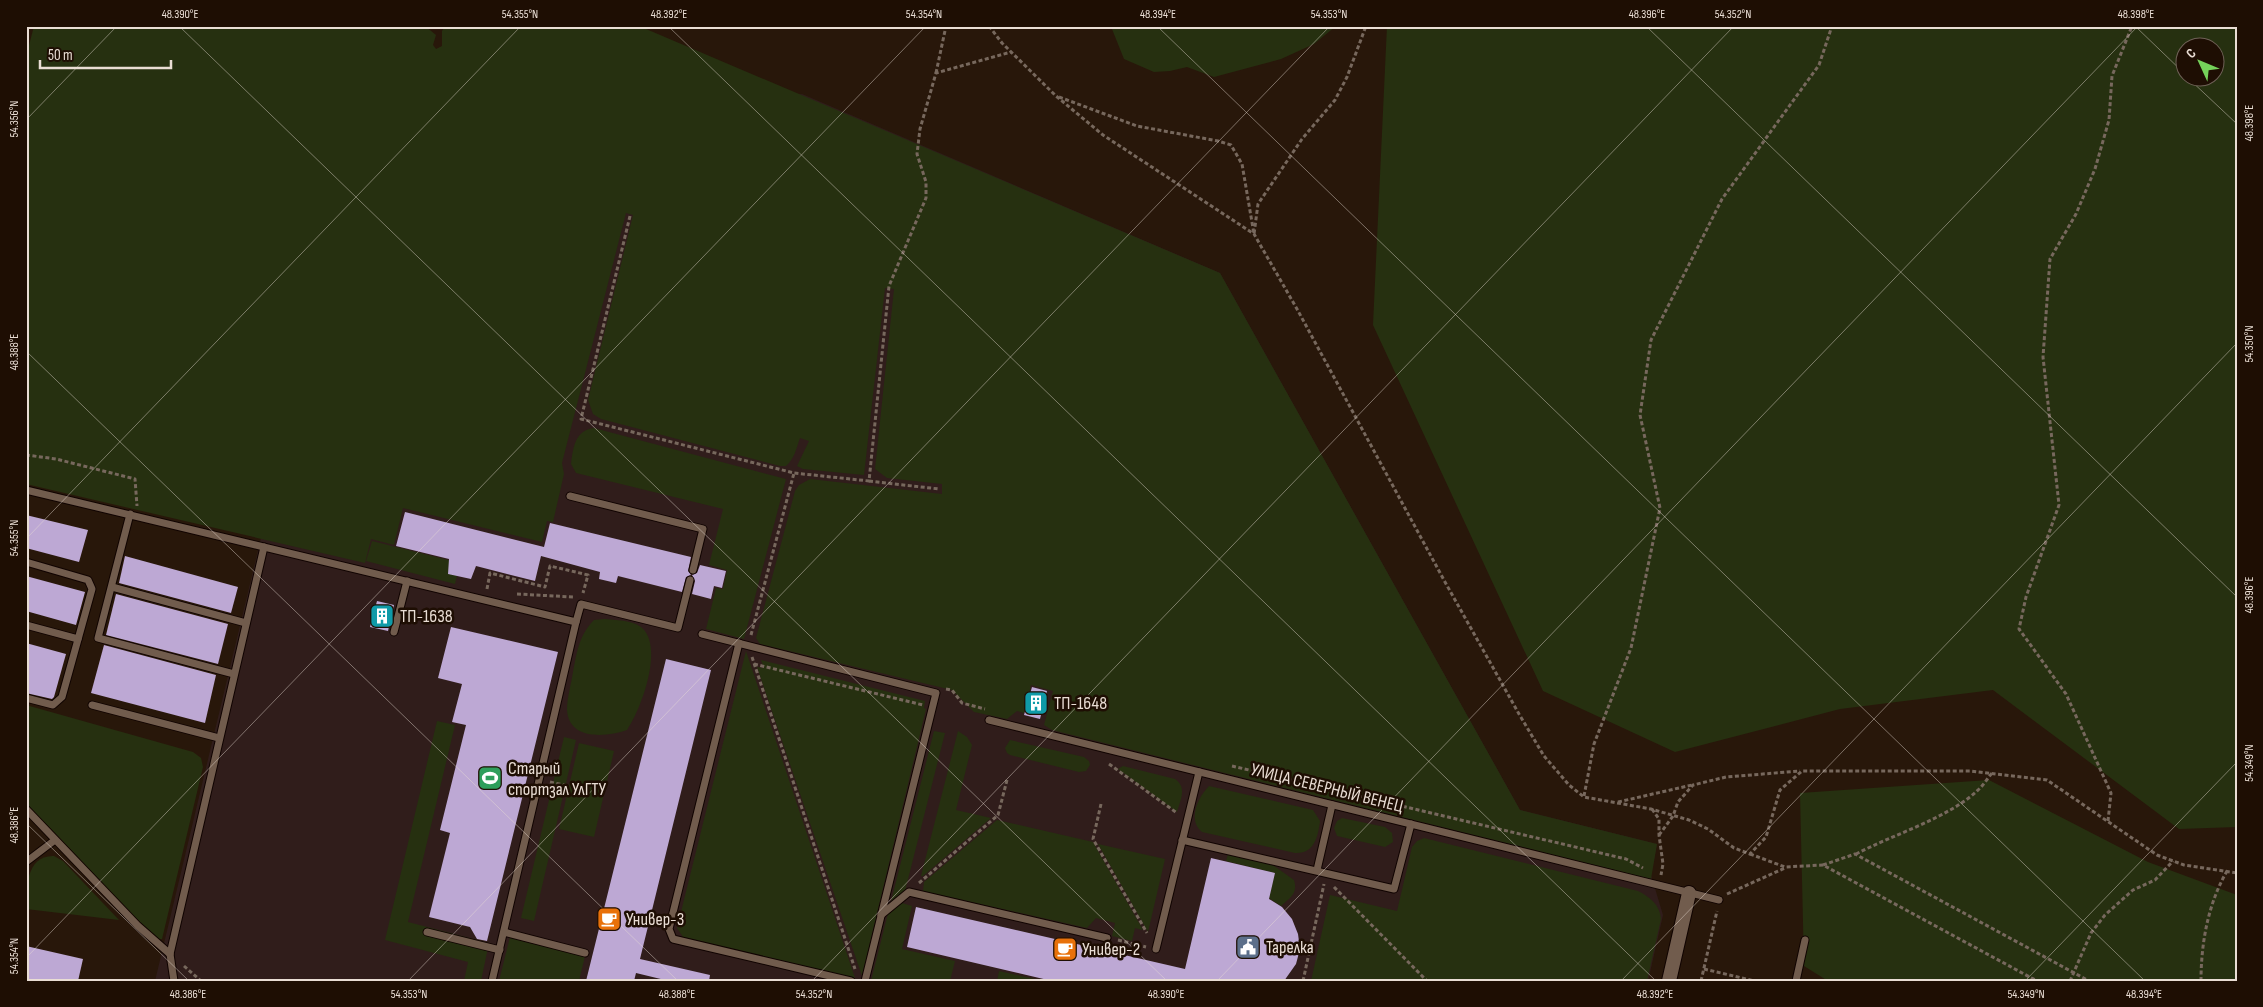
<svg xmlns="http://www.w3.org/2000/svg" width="2263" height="1007" viewBox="0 0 2263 1007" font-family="'Sofia Sans Condensed',sans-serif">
<rect width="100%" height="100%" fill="#28170a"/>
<polygon fill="#301d1b" points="802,94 1220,273 1520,810 1657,844 1651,875 1663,915 1648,981 155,981 265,521 343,134"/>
<g fill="#263010" fill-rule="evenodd">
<path d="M34,26H425L436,35L433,45L436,49L442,46V31L445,26H639L1220,273L1520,810L1657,844L1651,879L1052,730L1044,725L1053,691L1031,685L1024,713L1017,711L1007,719L974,712L952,690L760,644L756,638L795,491L799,485L810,479L942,494V484L887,478L875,469L894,289L885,288L864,475L803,469L797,466L809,441L800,438C796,449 795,458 786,466H780L601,419L593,414L588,400L633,215L626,213L562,463L564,474L553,522L547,521L542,542L403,508L394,545L371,539L365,563L26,484V57Z"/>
<polygon points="1075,26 1336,26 1314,44 1281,59 1214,77 1187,67 1170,71 1154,72 1124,59 1112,29"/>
<path d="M1387,26H2237V827L2179,829L1993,690L1840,709L1675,752L1543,691L1373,325ZM2186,48H2216V78H2186Z"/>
<path d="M594,428L786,479L744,639L706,629L716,588L723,589L727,570L709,565L723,509L576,473L571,464C573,448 575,430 594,428Z"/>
<polygon points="372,541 460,563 455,584 366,561"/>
<path d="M604,619C615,620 632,620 641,627C665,646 641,710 627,730C607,737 569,741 567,710C567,698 571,685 573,672C577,652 579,635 594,620Z"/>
<polygon points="746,651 855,978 683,937 677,928"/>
<polygon points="761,660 925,701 924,708 926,709 862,976 757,667 764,668"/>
<polygon points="26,705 193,752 201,758 203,767 162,939 158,939 139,921 26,803"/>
<polygon points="437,721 455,725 408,922 489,943 481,981 464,981 468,962 385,940"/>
<polygon points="934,731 945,733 902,903 912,906 902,949 955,961 950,981 871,981"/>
<polygon points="958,731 967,737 972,745 956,810 991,818 923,876 921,876"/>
<polygon points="564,737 576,740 534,921 521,918"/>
<polygon points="1010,740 1084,757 1089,761 1090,765 1086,771 1079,772 1010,755 1007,753 1005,748"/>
<polygon points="579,743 614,751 594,837 559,829"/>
<path d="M1123,766L1175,779C1187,787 1181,799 1177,812L1118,769Z"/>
<polygon points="1989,780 2148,862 2237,895 2237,981 1828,981 1804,966 1800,793"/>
<path d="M1209,786L1313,810L1320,821C1318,837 1314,854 1295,853L1202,832C1187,820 1198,797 1209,786Z"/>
<polygon points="1342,818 1385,827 1392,833 1393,842 1385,847 1337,836 1334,828 1337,821"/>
<polygon points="997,820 1093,842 1143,930 1135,928 1132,941 1112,936 1115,923 1096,918 1087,928 923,891 924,882"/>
<path d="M1424,838L1638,891C1650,897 1660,905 1661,919L1647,981H1311L1330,895L1397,911L1412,847L1417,841Z"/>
<polygon points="1098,844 1165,859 1148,932"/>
<path d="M1228,854L1270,863L1294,880C1298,893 1291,897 1281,906L1269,898L1275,873L1226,861Z"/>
<path d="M54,856L63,861L119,920L26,909C26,889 26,855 54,856Z"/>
<polygon points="510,937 585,956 579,981 499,981"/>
<polygon points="999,971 1044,981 997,981"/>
</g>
<g fill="#bda8d4">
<polygon points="405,512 544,547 550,523 691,557 688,571 691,575 686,577 682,592 618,576 616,583 599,579 600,572 541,556 535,581 476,566 471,579 448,574 449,559 396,546"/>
<polygon points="26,515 88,530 79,562 26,548"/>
<polygon points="125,556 238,587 231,613 119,583"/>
<polygon points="700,565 726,571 722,588 714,586 711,599 692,594 695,581 692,575 697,573"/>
<polygon points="26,576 85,592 76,625 26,611"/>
<polygon points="116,594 228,624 218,664 106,635"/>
<polygon points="377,601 394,605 388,631 370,627"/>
<polygon points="451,627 558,652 487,941 477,939 470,927 429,917 450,833 440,830 466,725 452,722 462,684 438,678"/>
<polygon points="26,643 66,654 54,697 52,699 26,693"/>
<polygon points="104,645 216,675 205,723 91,693"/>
<polygon points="666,659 711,670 640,959 710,975 709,981 669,981 636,973 634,981 586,981"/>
<polygon points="1032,687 1047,691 1040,719 1024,715"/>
<polygon points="1211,858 1275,873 1269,899 1282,907 1292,919 1298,934 1300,949 1296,964 1284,981 1052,981 907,947 916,907 1185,969"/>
<polygon points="26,946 83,959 78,981 26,981"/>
</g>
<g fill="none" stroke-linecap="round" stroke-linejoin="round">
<g stroke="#100300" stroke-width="9">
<g id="service">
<polyline points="26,490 576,622 581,604 678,628 690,580"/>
<polyline points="570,496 703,529 693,570"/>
<polyline points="130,514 98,638 234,674"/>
<polyline points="26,562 88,580 92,589 62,697 53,705 26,698"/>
<polyline points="112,587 246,623"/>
<polyline points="26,625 78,639"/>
<polyline points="394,632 407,581"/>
<polyline points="702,634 936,693 865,981"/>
<polyline points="739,643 669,929 673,939 851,981"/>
<polyline points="92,705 219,738"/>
<polyline points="989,720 1719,900"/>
<polyline points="26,809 138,926 170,954"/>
<polyline points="1182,840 1394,889 1411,824"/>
<polyline points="26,862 55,840"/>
<polyline points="1317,870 1332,805"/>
<polyline points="881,915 909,892 1107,938"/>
<polyline points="427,932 500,950"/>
<polyline points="504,932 585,953"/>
<polyline points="1156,949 1199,772"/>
<polyline points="174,981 170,954 264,547"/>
<polyline points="492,981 576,622"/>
<polyline points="1796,981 1805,940"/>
</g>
</g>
<g stroke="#100300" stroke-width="16">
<polyline id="minor" points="1669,981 1689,893"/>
</g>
<g stroke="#77685d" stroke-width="3" stroke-dasharray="4 2.5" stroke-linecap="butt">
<polyline points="989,26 1002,43 1056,96 1103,135 1254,234 1297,309 1445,582 1519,714 1544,756 1569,785 1584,797 1651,809 1689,820 1708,829 1734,848 1750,854 1766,837 1780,790 1802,771 1970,771 2047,780 2157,855 2184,865 2237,873"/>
<polyline points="936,73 946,26"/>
<polyline points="1059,97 1137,126 1218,141 1231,145 1242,164 1254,234 1258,204 1302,139 1335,100 1347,77 1366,26"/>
<polyline points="630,216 581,419 794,473 869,481 889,286 926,198 926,182 917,154 920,129 936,73 1011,52"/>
<polyline points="26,455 56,459 135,479 137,506"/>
<polyline points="869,481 939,489"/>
<polyline points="487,589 490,573 545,587 550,566 588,575 583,593"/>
<polyline points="517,594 573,597"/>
<polyline points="751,635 794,473"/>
<polyline points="752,657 855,969"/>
<polyline points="754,664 923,705"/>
<polyline points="946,689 952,690 962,703 985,709"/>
<polyline points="1109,764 1177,813"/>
<polyline points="1232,766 1626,859 1643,868"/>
<polyline points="550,782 568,786"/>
<polyline points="1584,796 1594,744 1631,648 1660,508 1640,415 1651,340 1722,199 1819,65 1832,26"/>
<polyline points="1618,802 1692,785"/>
<polyline points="1101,804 1093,839 1147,933"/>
<polyline points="1652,809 1659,819 1659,835 1663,864 1661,875"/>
<polyline points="2108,821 2111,793 2066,694 2019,629 2026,597 2059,505 2043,357 2050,259 2076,214 2095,169 2109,120 2112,76 2132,26"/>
<polyline points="1659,835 1673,816 1678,802 1693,785 1726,777 1800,771"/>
<polyline points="1750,854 1785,867 1823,865 2037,981"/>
<path d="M1856,854C1892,835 1948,818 1977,791C1983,786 1987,779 1992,773"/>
<polyline points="1823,865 1855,854 2089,981"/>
<polyline points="919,883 998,815 1007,780"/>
<polyline points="1334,887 1427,981"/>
<polyline points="1727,894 1785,868"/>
<polyline points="1118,940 1146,947"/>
<polyline points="184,966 201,981"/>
<polyline points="1704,969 1755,981"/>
<polyline points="1303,981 1324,884"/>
<polyline points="1701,981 1717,911"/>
<polyline points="2070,981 2091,933 2105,915 2133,890 2155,880 2173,861"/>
<path d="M2201,981C2201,943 2208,904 2227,871"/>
</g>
<use href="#service" stroke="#715c4d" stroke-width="7"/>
<use href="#minor" stroke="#715c4d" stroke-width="14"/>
</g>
<path fill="none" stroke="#e9ddd4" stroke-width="1" stroke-opacity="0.45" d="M179,26L1167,981M668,26L1656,981M1157,26L2145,981M1646,26L2237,597M2135,26L2186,75M2188,78L2237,124M26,120L117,26M26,351L678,981M26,539L521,26M26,823L189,981M26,958L926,26M408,981L1330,26M812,981L1734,26M1217,981L2138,26M1621,981L2237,343M2025,981L2237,762"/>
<defs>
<g id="building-square" transform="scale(1.25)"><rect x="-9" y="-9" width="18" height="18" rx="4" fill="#0f9aa8" stroke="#1e0e03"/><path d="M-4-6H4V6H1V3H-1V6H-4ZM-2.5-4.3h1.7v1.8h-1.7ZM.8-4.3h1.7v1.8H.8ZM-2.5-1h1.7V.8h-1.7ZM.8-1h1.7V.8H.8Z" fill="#fff"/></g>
<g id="stadium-square" transform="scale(1.25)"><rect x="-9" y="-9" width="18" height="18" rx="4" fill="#2e9e5b" stroke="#1e0e03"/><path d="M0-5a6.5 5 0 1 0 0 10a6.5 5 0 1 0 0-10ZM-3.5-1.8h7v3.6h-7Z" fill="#fff"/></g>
<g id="cafe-square" transform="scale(1.25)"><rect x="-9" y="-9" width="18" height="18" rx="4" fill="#e8710a" stroke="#1e0e03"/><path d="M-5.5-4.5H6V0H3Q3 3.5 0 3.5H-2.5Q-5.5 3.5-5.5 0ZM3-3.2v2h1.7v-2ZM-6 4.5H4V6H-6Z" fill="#fff"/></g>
<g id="civic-square" transform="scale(1.25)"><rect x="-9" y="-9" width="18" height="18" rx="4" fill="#5c6f8a" stroke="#1e0e03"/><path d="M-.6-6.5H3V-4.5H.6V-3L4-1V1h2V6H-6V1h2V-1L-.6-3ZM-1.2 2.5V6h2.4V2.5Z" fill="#fff"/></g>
</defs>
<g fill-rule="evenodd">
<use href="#building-square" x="382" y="616"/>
<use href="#building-square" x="1036" y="703"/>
<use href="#stadium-square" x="490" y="778"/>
<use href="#cafe-square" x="609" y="919"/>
<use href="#civic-square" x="1248" y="947"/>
<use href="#cafe-square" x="1065" y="949"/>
</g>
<g text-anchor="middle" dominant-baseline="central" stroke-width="5" stroke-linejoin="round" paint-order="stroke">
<g font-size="18" fill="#e9ddd4" stroke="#1e0e03" text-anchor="start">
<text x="400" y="616">ТП-1638</text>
<text x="1054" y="703">ТП-1648</text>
<text x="508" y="768">Старый<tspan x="508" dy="21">спортзал УлГТУ</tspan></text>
<text x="626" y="919">Универ-3</text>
<text x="1266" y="947">Тарелка</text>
<text x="1082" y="949">Универ-2</text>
</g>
<g font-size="18" fill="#e9ddd4" stroke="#1e0e03">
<text transform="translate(1327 788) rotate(14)">УЛИЦА СЕВЕРНЫЙ ВЕНЕЦ</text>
</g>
</g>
<rect width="2263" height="1007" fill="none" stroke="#1e0e03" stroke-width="55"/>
<g transform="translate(2200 62) rotate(314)"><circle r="24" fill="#1e0e03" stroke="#6f6157"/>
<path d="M0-4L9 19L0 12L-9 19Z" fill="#75d25a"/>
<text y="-8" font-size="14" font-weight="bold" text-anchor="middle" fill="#e9ddd4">С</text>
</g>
<path d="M40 60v8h131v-8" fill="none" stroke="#e9ddd4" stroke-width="2.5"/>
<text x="48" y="60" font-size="15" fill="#e9ddd4" stroke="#1e0e03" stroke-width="4" paint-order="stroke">50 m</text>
<rect x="28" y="28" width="2208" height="952" fill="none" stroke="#e9ddd4" stroke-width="2"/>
<g font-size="12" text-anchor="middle" fill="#e9ddd4">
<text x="180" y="18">48.390°E</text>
<text x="520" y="18">54.355°N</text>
<text x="669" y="18">48.392°E</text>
<text x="924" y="18">54.354°N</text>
<text x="1158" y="18">48.394°E</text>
<text x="1329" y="18">54.353°N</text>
<text x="1647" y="18">48.396°E</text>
<text x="1733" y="18">54.352°N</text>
<text x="2136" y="18">48.398°E</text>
<text transform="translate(14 119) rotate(-90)" y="4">54.356°N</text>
<text transform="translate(2249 123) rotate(-90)" y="4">48.398°E</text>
<text transform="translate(2249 344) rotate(-90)" y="4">54.350°N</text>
<text transform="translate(14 352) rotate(-90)" y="4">48.388°E</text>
<text transform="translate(14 538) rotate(-90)" y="4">54.355°N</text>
<text transform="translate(2249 595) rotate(-90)" y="4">48.396°E</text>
<text transform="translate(2249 763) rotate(-90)" y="4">54.349°N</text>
<text transform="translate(14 825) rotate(-90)" y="4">48.386°E</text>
<text transform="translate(14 956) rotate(-90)" y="4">54.354°N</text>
<text x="188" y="998">48.386°E</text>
<text x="409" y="998">54.353°N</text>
<text x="677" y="998">48.388°E</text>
<text x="814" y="998">54.352°N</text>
<text x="1166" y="998">48.390°E</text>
<text x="1655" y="998">48.392°E</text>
<text x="2026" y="998">54.349°N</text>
<text x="2144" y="998">48.394°E</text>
</g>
</svg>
